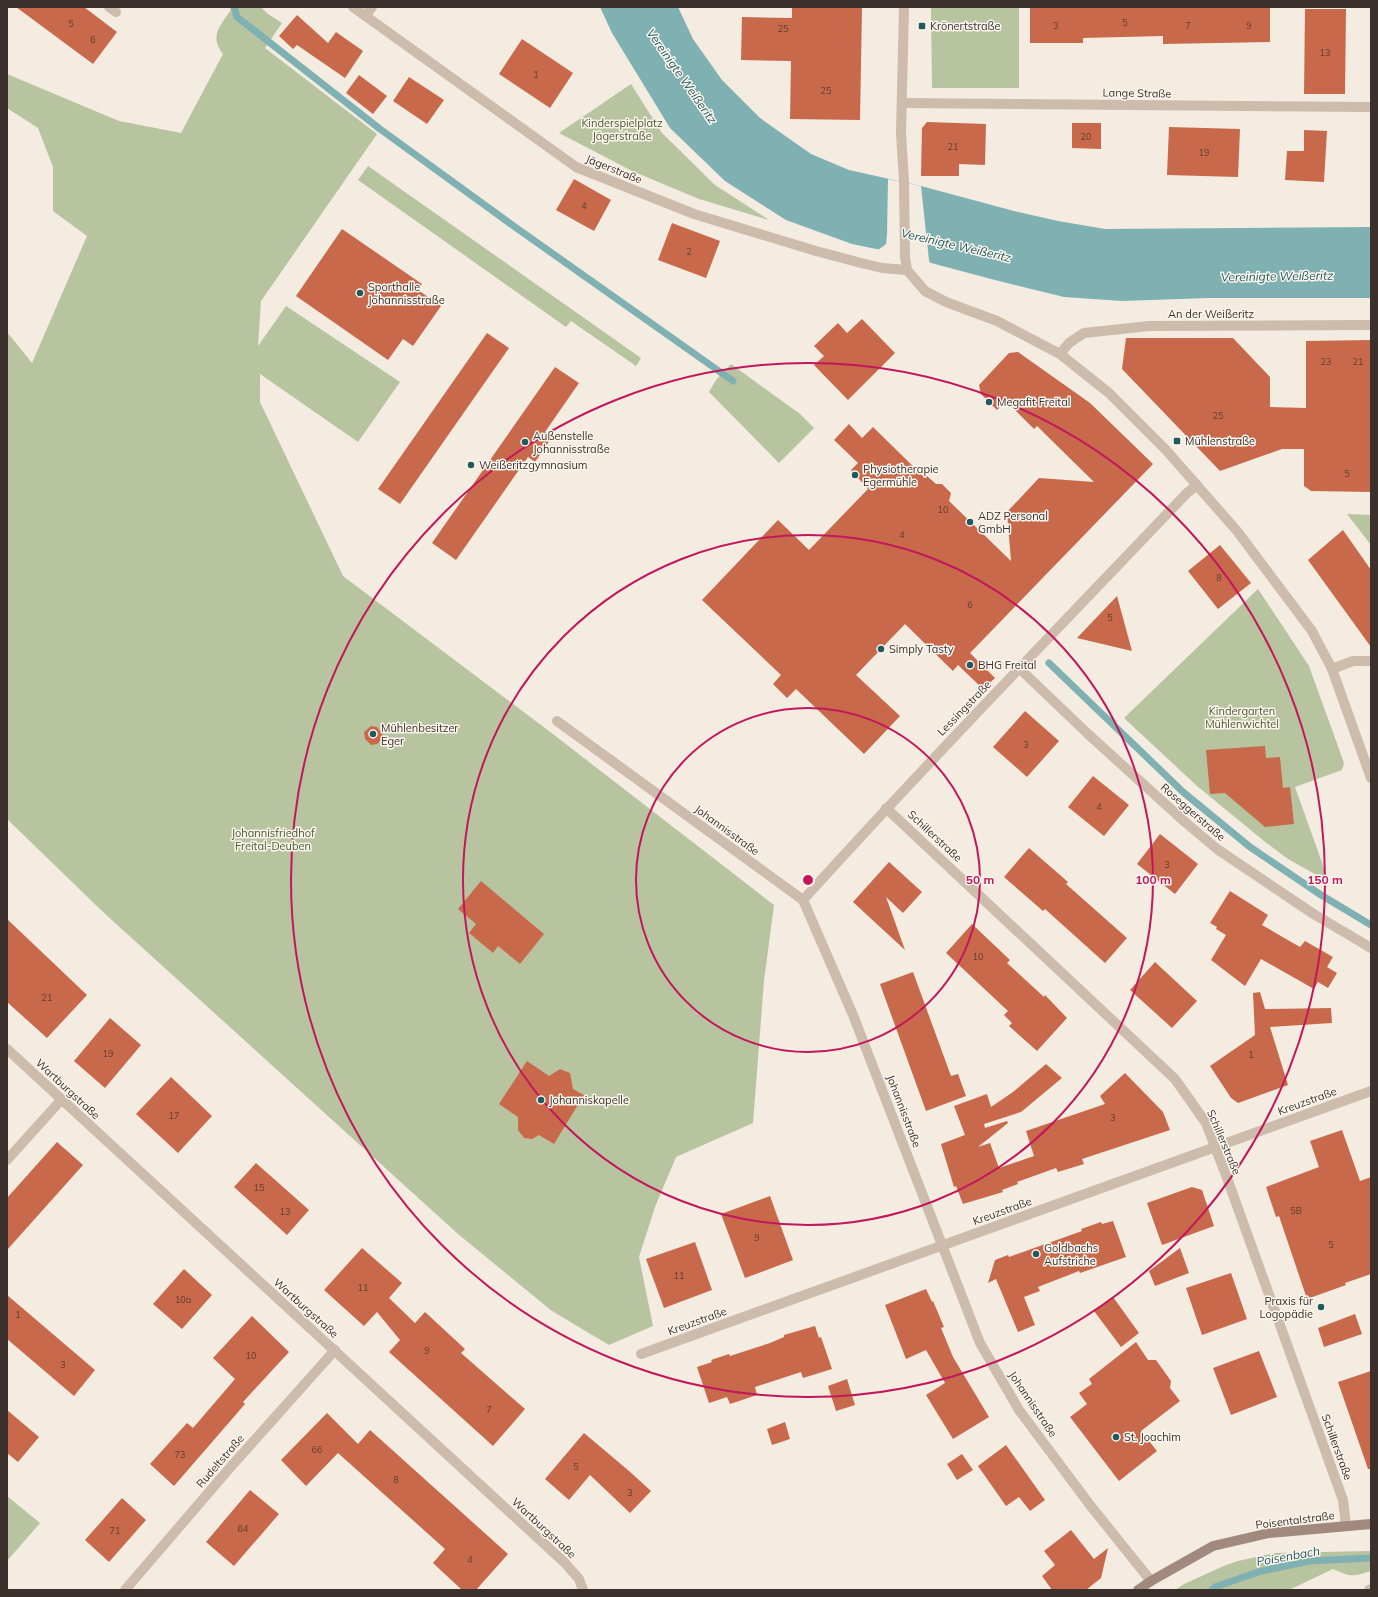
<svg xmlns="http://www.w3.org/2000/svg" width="1378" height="1597" viewBox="0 0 1378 1597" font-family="Mulish,sans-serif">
<rect width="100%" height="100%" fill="#f4ebe1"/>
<g fill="#b8c4a0">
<path d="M230,7H261L268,14L282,23L265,48L377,134L261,301L258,346L286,306L400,382L358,442L260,374V402L343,576L549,731L774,905L764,981L753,1123L676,1157L655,1207L639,1257L653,1326L609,1345L552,1311L458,1234L103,912L7,819V332L32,363L87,236L53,211V167L38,128L7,108V74L119,121L181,133L223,54C209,36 220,26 231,10Z"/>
<polygon points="931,7 1019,7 1019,88 932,88"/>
<polygon points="631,84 662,133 715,185 769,220 699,199 632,171 559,133"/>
<polygon points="368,166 641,358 636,366 571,321 566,327 358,180"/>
<polygon points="731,364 800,414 814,428 779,463 709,392 716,380"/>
<polygon points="1347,514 1371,515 1371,545"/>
<polygon points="1258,589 1309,666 1344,763 1342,770 1295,787 1329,882 1288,859 1264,841 1197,786 1124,718"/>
<polygon points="7,1496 40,1523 7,1561"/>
<path d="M1371,1551V1571C1352,1577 1351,1577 1333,1569L1289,1590H1175L1184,1584L1226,1565L1238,1561L1274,1553Z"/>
</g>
<polygon fill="#7fb0b2" points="600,7 678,7 693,39 722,80 760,118 811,154 849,170 921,186 1014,211 1058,221 1105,229 1371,227 1371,298 1209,298 1122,301 1064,297 995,280 886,251 852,244 786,220 725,181 670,128 612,33"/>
<polygon fill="#f4ebe1" points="888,179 921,186 929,260 930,264 878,250 886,244 887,235"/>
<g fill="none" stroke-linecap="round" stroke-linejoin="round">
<g stroke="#7fb0b2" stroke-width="7">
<polyline points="234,7 237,17 380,129 515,227 733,381"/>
<polyline points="1049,663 1183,792 1250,847 1321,895 1371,925"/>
<polyline points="1212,1590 1215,1587 1258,1572 1309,1561 1371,1558"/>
</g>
</g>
<g fill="#c8694b">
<polygon points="16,7 84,7 117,32 93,64"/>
<polygon points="792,7 862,7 860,120 790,119 791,61 741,60 742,17 792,18"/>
<polygon points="1030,7 1270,7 1270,42 1163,44 1163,36 1083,38 1083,43 1030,43"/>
<polygon points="1305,9 1346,9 1345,94 1304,94"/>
<polygon points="297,15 328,43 336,32 363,51 345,78 297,45 293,49 279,36"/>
<polygon points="522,39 573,73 550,108 499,74"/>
<polygon points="359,75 387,96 373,114 346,93"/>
<polygon points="409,77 444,100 427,124 393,101"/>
<polygon points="927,122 986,124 985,165 959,164 959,176 921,176 922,128"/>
<polygon points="1072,123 1101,123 1101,149 1072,148"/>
<polygon points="1169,127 1240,129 1238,177 1167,175"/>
<polygon points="1304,130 1327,131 1324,182 1285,180 1287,151 1304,151"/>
<polygon points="574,179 611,200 594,231 556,210"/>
<polygon points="672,223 720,241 706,278 658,260"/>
<polygon points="342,229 422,284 418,290 441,306 413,346 403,339 388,360 296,296"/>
<polygon points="862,319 895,353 848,400 814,365 824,356 814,346 838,323 847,333"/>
<polygon points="487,333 509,348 400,504 378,489"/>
<polygon points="1126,338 1233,338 1270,377 1270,407 1306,408 1306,341 1371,340 1370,492 1311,491 1304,486 1304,449 1282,449 1220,471 1122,369"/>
<polygon points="1018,352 1090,403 1153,464 970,653 995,678 983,689 958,665 953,671 905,624 856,675 900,716 864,754 796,689 787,698 773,684 781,675 702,600 778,520 809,550 868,489 851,470 858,463 834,440 849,424 862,438 873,427 925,478 927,476 936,484 942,484 951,493 949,501 1011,561 1007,512 1039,478 1094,482 1037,426 1034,429 1006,401 997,410 981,394 979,385 1009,353"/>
<polygon points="555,367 579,383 545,432 552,437 535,462 528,457 456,560 432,543"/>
<polygon points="1343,530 1371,570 1371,647 1308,560"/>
<polygon points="1220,545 1251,583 1218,609 1188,571"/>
<polygon points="1117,596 1132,651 1077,638"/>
<polygon points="1025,711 1059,741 1027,777 993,747"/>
<polygon points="371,726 377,727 383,734 382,739 377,744 371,745 365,739 364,732"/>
<polygon points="1265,746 1266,758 1280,757 1283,788 1290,787 1294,824 1265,827 1225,793 1210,794 1206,750"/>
<polygon points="1093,776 1129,805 1104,836 1068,807"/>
<polygon points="1160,834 1198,864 1175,894 1137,864"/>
<polygon points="1029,848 1068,882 1066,884 1127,938 1105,963 1045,909 1043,911 1004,877"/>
<polygon points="889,862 922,892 903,913 886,897 905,950 853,902"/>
<polygon points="481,881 544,934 520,964 498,946 493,953 469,933 476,924 458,909"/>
<polygon points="1230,891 1268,915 1262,925 1300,947 1305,941 1333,957 1327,967 1337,973 1328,988 1318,982 1314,989 1261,959 1245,986 1211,960 1226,935 1216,929 1217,927 1210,923"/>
<polygon points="7,919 87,995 47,1038 7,1002"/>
<polygon points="972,924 1010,960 1007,963 1044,997 1045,995 1067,1018 1037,1051 1009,1026 1012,1023 1004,1015 1008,1011 946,953"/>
<polygon points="1155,962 1197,1001 1172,1028 1130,990"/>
<polygon points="913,972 951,1076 958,1074 966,1096 926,1111 880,984"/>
<polygon points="1260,992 1265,1009 1331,1008 1332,1023 1270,1027 1288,1085 1238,1103 1231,1098 1210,1066 1255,1035 1253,993"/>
<polygon points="110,1018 141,1045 105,1088 74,1061"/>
<polygon points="527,1061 549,1076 560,1069 570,1073 573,1089 584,1095 554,1144 539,1135 532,1139 524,1138 518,1130 518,1117 499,1104"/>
<polygon points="1046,1064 1062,1078 1021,1112 984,1124 985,1128 1007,1121 1008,1123 978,1147 990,1143 999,1168 1034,1156 1026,1131 1105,1104 1100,1096 1125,1073 1163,1112 1170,1130 1082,1159 1084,1164 1058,1172 1056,1168 1017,1182 1018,1184 1002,1190 1003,1192 963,1204 956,1186 954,1187 941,1144 965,1135 954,1106 987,1094 991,1107 1013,1092"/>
<polygon points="171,1077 212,1116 178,1153 136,1114"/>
<polygon points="1342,1130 1360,1181 1371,1177 1371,1274 1345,1283 1346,1285 1307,1299 1279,1216 1276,1217 1266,1187 1319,1167 1310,1141"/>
<polygon points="57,1142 83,1165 7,1250 7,1198"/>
<polygon points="256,1163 309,1210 287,1235 234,1187"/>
<polygon points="1192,1187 1202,1190 1214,1226 1162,1245 1147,1203"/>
<polygon points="770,1196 793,1260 745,1278 721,1214"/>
<polygon points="1113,1221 1126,1257 1080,1273 1079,1271 1038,1287 1040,1291 1024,1297 1035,1325 1018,1332 996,1279 988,1283 995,1260 1008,1255 1009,1257 1082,1231 1081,1229 1101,1222 1102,1224"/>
<polygon points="695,1242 712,1290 664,1308 646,1259"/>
<polygon points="362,1248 402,1283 389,1298 415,1323 425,1312 465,1349 461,1353 525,1409 493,1446 389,1352 400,1340 377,1312 364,1326 324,1290"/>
<polygon points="1180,1248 1189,1273 1155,1286 1149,1271"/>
<polygon points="184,1269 212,1295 182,1329 153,1304"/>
<polygon points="1231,1273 1247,1319 1202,1335 1186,1288"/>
<polygon points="926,1289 932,1302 933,1301 944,1327 941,1328 953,1357 989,1417 953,1439 926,1395 945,1383 926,1350 906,1359 885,1305"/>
<polygon points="7,1295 95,1370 74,1396 7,1339"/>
<polygon points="1113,1297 1139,1333 1121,1347 1094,1311"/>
<polygon points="1355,1314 1362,1334 1324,1347 1318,1328"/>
<polygon points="252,1316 289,1352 243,1402 245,1404 174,1486 150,1464 187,1423 193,1428 235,1379 213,1358"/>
<polygon points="815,1326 819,1338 821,1337 832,1369 803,1378 801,1372 755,1387 757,1395 730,1404 727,1397 709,1403 697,1367 712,1362 711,1360 729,1354 730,1356 770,1343 784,1337 784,1335"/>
<polygon points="1136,1342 1148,1360 1156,1360 1171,1381 1170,1388 1180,1401 1141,1431 1157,1451 1119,1481 1070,1417 1087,1404 1079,1393 1092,1384 1089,1379"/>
<polygon points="1259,1351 1277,1397 1231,1415 1213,1368"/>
<polygon points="1371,1371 1371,1469 1368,1469 1338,1382"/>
<polygon points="847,1379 855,1405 836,1411 828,1386"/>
<polygon points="7,1410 39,1437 18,1462 7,1453"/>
<polygon points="327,1413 358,1444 370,1430 508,1554 476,1590 462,1590 433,1563 445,1549 338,1453 306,1486 281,1460"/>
<polygon points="785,1422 790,1439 772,1445 767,1429"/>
<polygon points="584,1433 629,1471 651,1491 630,1513 590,1475 569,1500 545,1479"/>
<polygon points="1006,1445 1045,1500 1030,1511 1019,1497 1006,1506 978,1466"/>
<polygon points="962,1454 973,1470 957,1480 947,1464"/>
<polygon points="250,1490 279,1514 234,1566 206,1542"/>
<polygon points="122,1498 146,1520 109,1562 85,1540"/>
<polygon points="1071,1530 1094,1559 1108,1548 1101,1578 1086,1590 1052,1590 1042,1576 1055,1565 1044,1551"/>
</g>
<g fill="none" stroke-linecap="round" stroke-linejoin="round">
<polyline stroke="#cdbbac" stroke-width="10" points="1332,669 1353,661 1371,661"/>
<g stroke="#cdbbac" stroke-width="10">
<polyline points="109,7 116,12"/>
<polyline points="353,7 576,167 694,214 816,251 861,263 882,268 907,270"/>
<polyline points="904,7 901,133 904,182 905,257 907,270"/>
<polyline points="366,15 372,7"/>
<polyline points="902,103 1371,107"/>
<polyline points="907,270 925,291 946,302 997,321 1060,354 1109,393 1166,450 1237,531 1312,631 1332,669 1371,778"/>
<polyline points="1060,354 1069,343 1084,333 1149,326 1371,325"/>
<polyline points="1019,668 1088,734 1185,822 1217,849 1312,913 1371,948"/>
<polyline points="557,721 803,900 853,1015 980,1343 1019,1410 1090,1505 1151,1581"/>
<polyline points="886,808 1175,1079 1206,1123 1227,1178 1343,1500 1346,1526"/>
<path d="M803,900C928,762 1058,628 1187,493L1197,485"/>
<polyline points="7,1049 565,1563 579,1579 583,1590"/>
<polyline points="7,1160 62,1099"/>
<polyline points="641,1354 1371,1091"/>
<polyline points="125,1590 228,1470 335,1350"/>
<polyline points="1369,1590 1371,1589"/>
</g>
<polyline stroke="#a18a7d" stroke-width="10" points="1138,1590 1151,1581 1213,1546 1269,1533 1371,1524"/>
</g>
<g fill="none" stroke="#c2185b" stroke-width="2">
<circle cx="808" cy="880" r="172"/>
<circle cx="808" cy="880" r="345"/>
<circle cx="808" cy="880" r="517"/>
</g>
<g fill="#1f5a5e" stroke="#fbf5ee" stroke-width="1.5">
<rect x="918" y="22" width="8" height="8" rx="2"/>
<circle cx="360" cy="293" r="4"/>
<circle cx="989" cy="402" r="4"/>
<rect x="1173" y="437" width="8" height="8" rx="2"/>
<circle cx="525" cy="442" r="4"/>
<circle cx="471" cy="465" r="4"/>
<circle cx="855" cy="475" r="4"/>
<circle cx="970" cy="522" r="4"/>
<circle cx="881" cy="649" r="4"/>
<circle cx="970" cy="665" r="4"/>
<circle cx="373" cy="734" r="4"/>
<circle cx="541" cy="1100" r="4"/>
<circle cx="1036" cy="1254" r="4"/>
<circle cx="1321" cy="1307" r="4"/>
<circle cx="1116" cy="1437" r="4"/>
</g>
<g text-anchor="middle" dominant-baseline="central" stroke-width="3" stroke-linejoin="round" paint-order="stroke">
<g font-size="9" fill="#5e3e33">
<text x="1125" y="22">5</text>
<text x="71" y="23">5</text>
<text x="1056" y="25">3</text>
<text x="1188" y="25">7</text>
<text x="1249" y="25">9</text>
<text x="783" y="28">25</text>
<text x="93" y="39">6</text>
<text x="1325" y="52">13</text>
<text x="536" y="74">1</text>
<text x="826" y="90">25</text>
<text x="1086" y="136">20</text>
<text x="953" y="146">21</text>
<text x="1204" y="152">19</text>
<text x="584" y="205">4</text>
<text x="689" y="251">2</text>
<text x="1326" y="361">23</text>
<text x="1358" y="361">21</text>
<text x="1218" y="415">25</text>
<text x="1347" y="473">5</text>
<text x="943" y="509">10</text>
<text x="902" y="534">4</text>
<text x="1219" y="577">8</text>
<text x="970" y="604">6</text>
<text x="1110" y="617">5</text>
<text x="1026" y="744">3</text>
<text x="1099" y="806">4</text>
<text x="1167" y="864">3</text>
<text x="978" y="956">10</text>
<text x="47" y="997">21</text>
<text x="108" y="1053">19</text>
<text x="1251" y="1054">1</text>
<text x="174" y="1115">17</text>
<text x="1113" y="1117">3</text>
<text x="259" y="1187">15</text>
<text x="1296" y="1210">5B</text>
<text x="285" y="1211">13</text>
<text x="757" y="1237">9</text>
<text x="1331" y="1244">5</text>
<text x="679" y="1275">11</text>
<text x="363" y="1287">11</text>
<text x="183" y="1299">10a</text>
<text x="18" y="1314">1</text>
<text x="427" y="1350">9</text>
<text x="251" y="1355">10</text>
<text x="63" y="1364">3</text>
<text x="489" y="1409">7</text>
<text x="317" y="1449">66</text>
<text x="180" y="1454">73</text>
<text x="576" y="1466">5</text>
<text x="396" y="1479">8</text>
<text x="630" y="1492">3</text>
<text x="243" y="1528">64</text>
<text x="115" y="1530">71</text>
<text x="470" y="1559">4</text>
</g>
<g font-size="11" fill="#3b302b" stroke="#fbf5ee" text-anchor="start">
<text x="930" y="26">Krönertstraße</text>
<text x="368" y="287">Sporthalle<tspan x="368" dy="13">Johannisstraße</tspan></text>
<text x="997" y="402">Megafit Freital</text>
<text x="533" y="436">Außenstelle<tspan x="533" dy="13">Johannisstraße</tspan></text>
<text x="1185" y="441">Mühlenstraße</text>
<text x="479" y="465">Weißeritzgymnasium</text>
<text x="863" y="469">Physiotherapie<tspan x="863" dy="13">Egermühle</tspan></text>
<text x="978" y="516">ADZ Personal<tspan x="978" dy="13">GmbH</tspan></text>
<text x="889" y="649">Simply Tasty</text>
<text x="978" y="665">BHG Freital</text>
<text x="381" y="728">Mühlenbesitzer<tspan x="381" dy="13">Eger</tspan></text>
<text x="549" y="1100">Johanniskapelle</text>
<text x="1044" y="1248">Goldbachs<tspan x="1044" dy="13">Aufstriche</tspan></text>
<text x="1313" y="1301" text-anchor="end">Praxis für<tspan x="1313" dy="13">Logopädie</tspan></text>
<text x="1124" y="1437">St. Joachim</text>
</g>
<g font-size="11" fill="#3b302b" stroke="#fbf5ee">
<text transform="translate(1137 93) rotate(1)">Lange Straße</text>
<text transform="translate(614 169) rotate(22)">Jägerstraße</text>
<text x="1211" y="314">An der Weißeritz</text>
<text transform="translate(964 708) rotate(-46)">Lessingstraße</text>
<text transform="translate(1193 812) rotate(41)">Roseggerstraße</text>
<text transform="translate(727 830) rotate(36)">Johannisstraße</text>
<text transform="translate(935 836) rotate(43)">Schillerstraße</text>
<text transform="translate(68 1089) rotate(43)">Wartburgstraße</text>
<text transform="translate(1307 1101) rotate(-20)">Kreuzstraße</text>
<text transform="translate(904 1111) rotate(69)">Johannisstraße</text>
<text transform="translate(1224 1142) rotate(67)">Schillerstraße</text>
<text transform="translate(1002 1211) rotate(-20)">Kreuzstraße</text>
<text transform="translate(306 1308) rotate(42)">Wartburgstraße</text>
<text transform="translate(697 1321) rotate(-20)">Kreuzstraße</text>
<text transform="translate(1033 1404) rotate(56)">Johannisstraße</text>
<text transform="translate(1337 1447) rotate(70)">Schillerstraße</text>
<text transform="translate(220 1461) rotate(-49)">Rudeltstraße</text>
<text transform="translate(1295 1520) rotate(-7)">Poisentalstraße</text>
<text transform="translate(544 1528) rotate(43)">Wartburgstraße</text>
</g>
<g font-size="11" fill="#4a5a2e" stroke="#fbf5ee">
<text x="622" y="123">Kinderspielplatz<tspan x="622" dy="13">Jägerstraße</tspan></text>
<text x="1242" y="711">Kindergarten<tspan x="1242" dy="13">Mühlenwichtel</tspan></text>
<text x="273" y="833">Johannisfriedhof<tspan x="273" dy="13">Freital-Deuben</tspan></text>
</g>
<g font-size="12" font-style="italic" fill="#1f5a5e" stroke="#fbf5ee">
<text transform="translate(682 76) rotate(55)">Vereinigte Weißeritz</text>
<text transform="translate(956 245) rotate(13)">Vereinigte Weißeritz</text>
<text transform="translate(1277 276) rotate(-1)">Vereinigte Weißeritz</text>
<text transform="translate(1288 1556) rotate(-10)">Poisenbach</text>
</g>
</g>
<circle cx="808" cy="880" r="6" fill="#c2185b" stroke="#fbf5ee" stroke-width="2"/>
<g font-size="12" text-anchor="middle" font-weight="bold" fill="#c2185b" stroke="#fbf5ee" stroke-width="3" stroke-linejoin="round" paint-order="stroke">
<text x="980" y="884">50 m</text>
<text x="1153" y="884">100 m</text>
<text x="1325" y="884">150 m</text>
</g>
<rect width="1378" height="1597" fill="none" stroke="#3b302b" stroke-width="16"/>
</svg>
